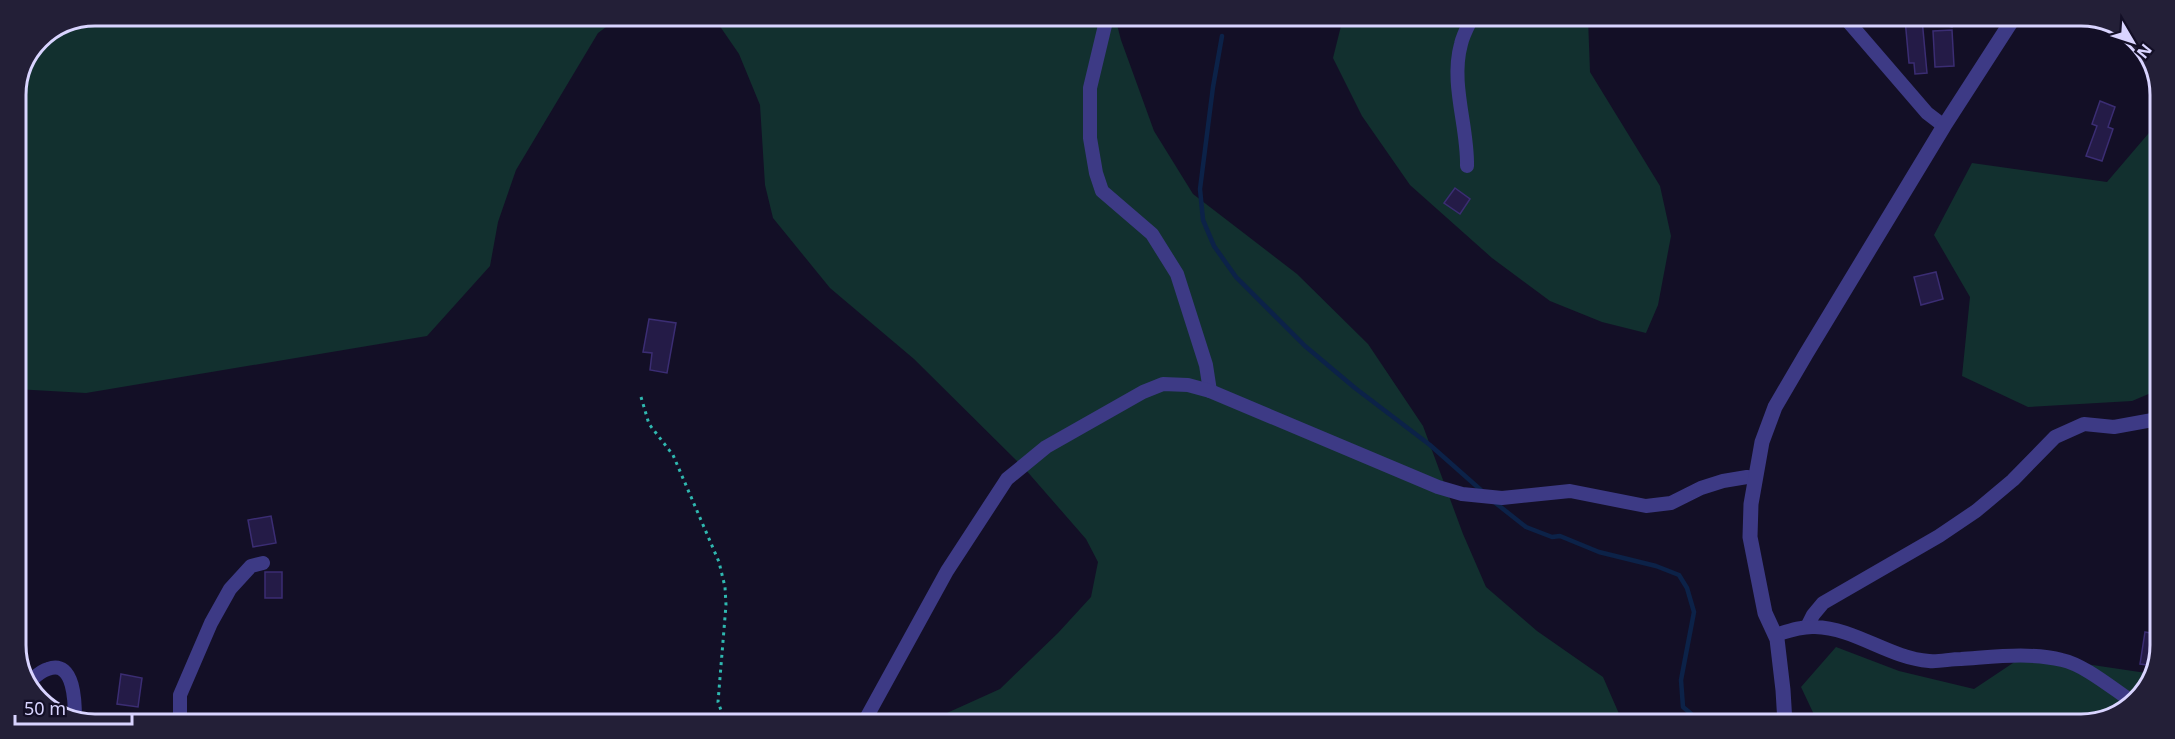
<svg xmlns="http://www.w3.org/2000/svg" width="2175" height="739" viewBox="0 0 2175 739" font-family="'Noto Sans',sans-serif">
<rect width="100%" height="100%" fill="#130f26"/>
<g fill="#12302f">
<polygon points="94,15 621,16 598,33 516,170 498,222 490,266 427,336 86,393 15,389 15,89 38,38"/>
<polygon points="705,16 1115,17 1121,40 1154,131 1193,194 1297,274 1368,344 1423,426 1463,534 1486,587 1537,631 1603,677 1623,723 927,722 1000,689 1058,633 1091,597 1098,562 1086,539 1025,469 914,359 830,288 773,218 765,185 760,105 739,54 717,22"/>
<polygon points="1343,18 1588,18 1590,72 1660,186 1671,236 1658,305 1646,333 1602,322 1550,301 1492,258 1410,185 1362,116 1333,58"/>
<polygon points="2160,120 2158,390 2132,401 2028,407 1962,376 1970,297 1934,235 1972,163 2107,182"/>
<polygon points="1836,647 1899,671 1974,689 2025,655 2153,674 2129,708 2081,724 1818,723 1801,687"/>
</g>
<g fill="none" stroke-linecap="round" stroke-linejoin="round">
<g stroke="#0c2248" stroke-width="4.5">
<polyline points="1222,36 1213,87 1200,189 1203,220 1214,246 1236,277 1305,346 1355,388 1430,445 1482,491"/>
<polyline points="1493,501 1526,527 1552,537 1560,536 1599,552 1656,566 1679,575 1687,588 1694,612 1681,680 1683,707 1702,723"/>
</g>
</g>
<g fill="#241b47" stroke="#3b2d73" stroke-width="1.5">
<polygon points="1905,19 1922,19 1927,73 1915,74 1914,63 1909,63"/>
<polygon points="1935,19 1954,19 1952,27 1934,22"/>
<polygon points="1952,30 1954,66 1935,67 1933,31"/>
<polygon points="2100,101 2115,107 2108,127 2113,129 2102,161 2086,156 2097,126 2092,124"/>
<polygon points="1455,188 1470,199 1460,214 1444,203"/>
<polygon points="1936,272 1943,299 1921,305 1914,277"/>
<polygon points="649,319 676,323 667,373 650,370 652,353 643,352"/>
<polygon points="271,516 276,543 253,547 248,520"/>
<rect x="265" y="572" width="17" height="26"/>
<polygon points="2145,632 2156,634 2156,666 2140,664"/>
<polygon points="121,674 142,678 138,707 117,704"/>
</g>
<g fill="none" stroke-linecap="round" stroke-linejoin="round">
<polyline stroke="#2fb8b0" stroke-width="3" stroke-dasharray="3 4.5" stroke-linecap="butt" points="641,397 649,424 673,455 719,562 725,587 726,605 718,702 722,713 729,721"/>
<g stroke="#3d3a85" stroke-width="14">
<polyline points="1107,17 1090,88 1090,138 1096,173 1102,191 1152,234 1177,274 1206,365 1210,391"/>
<polyline points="1846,19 1927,113 1944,126"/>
<path d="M1467,166C1468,126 1450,84 1461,44C1463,35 1468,26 1472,18"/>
<polyline points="1807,627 1813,615 1823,603 1939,536 1976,511 2013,480 2055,437 2084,424 2114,427 2158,419"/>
<path d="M1775,635C1788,631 1801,626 1815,627C1855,628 1889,658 1929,661C1939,662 1950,659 1961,659C1993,657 2030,652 2062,660C2085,665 2113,689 2133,702"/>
<path d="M28,683C34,678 40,671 48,669C75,659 75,704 75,720"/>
<polyline points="180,720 180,695 211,623 230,589 251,566 263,563"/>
<polyline points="864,722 947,571 1007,479 1046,447 1143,392 1163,384 1188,385 1210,391 1438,487 1462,494 1502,498 1570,491 1646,506 1671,503 1701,488 1723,481 1747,477 1755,478"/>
</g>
<polyline stroke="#3d3a85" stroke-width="15" points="1785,723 1783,690 1777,639 1765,613 1750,537 1751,504 1762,442 1775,407 1806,354 1944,126 2013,19"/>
</g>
<path d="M0 0H2175V739H0ZM95 26H2081A69 69 0 0 1 2150 95V645A69 69 0 0 1 2081 714H95A69 69 0 0 1 26 645V95A69 69 0 0 1 95 26Z" fill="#231f37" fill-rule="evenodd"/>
<path fill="none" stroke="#d9d4ff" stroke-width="3" d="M95 26H2081A69 69 0 0 1 2150 95V645A69 69 0 0 1 2081 714H95A69 69 0 0 1 26 645V95A69 69 0 0 1 95 26Z"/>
<g transform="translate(2133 42) rotate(129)" stroke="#130f26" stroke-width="4.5" paint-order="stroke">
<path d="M0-4.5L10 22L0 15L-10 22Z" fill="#d9d4ff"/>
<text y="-9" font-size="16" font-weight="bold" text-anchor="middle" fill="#d9d4ff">N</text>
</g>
<path d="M15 715v9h117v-9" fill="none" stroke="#d9d4ff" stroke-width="3"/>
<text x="24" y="715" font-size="18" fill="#d9d4ff" stroke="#130f26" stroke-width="4.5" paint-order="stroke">50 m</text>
</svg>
